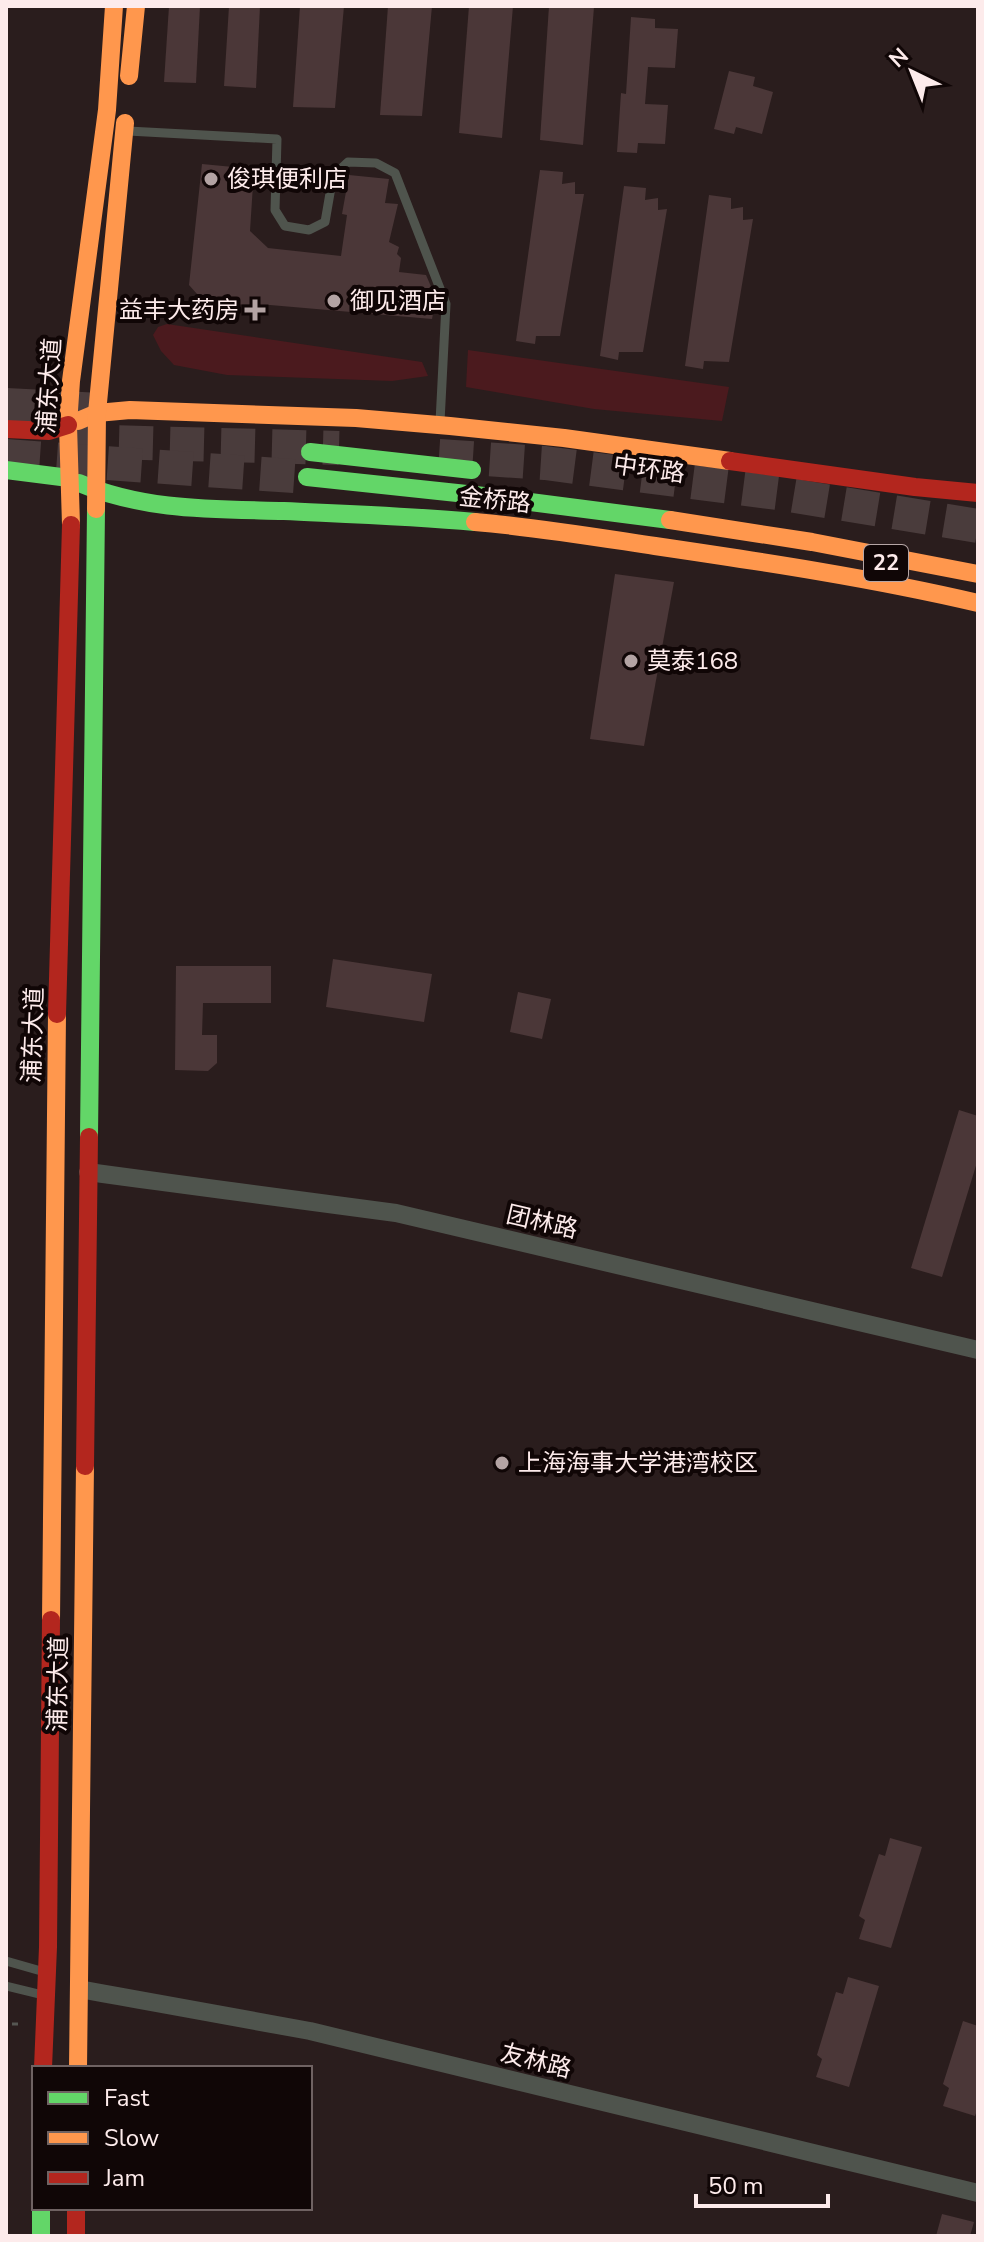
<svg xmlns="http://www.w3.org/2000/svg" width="984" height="2242" viewBox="0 0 984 2242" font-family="'Nunito Sans','Noto Sans SC',sans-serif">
<rect width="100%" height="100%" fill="#2a1d1d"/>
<g fill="#4b1a1e">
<polygon points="167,324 422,362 428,376 392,381 227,375 174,365 161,351 153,335 158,327"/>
<polygon points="468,350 729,387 722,421 594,409 466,387"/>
</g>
<g fill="#4b3738">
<polygon points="169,6 200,6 196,83 164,82"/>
<polygon points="229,6 260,6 256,88 224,86"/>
<polygon points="300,6 344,6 335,108 293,107"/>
<polygon points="388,6 432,6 422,116 380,115"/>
<polygon points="469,6 513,6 502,138 459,133"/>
<polygon points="549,6 594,7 583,145 540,140"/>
<polygon points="631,17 655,19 655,28 678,29 675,68 648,67 645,104 668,105 665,144 638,143 637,153 617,152 621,93 626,94"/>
<polygon points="729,71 755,77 753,86 773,92 762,134 736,127 734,134 714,129"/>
<polygon points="202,164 254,169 250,231 268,248 341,256 347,215 342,214 349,175 389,179 385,203 398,204 389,242 399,247 397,254 401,258 399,272 426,275 436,298 432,319 270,305 206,304 189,285"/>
<polygon points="540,170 563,172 562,184 575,182 575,194 584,194 560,336 536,336 535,344 516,341"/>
<polygon points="624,186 646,188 645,200 658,198 658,210 667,209 643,352 619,352 618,360 600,356"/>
<polygon points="709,195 731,198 731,209 743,207 743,220 753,219 729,362 704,361 703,369 685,366"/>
<polygon points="615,574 674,582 644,746 590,739"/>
<polygon points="333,959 432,974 424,1022 326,1007"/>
<polygon points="176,966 271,966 271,1003 203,1003 202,1035 217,1035 217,1063 208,1071 175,1070"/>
<polygon points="518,992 551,999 542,1039 510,1032"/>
<polygon points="959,1110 978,1116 978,1159 942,1277 911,1268"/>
<polygon points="890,1838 922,1847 891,1948 859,1939 865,1920 859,1916 879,1854 885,1856"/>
<polygon points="848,1977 879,1986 849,2087 816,2077 822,2059 817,2055 836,1992 843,1994"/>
<polygon points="963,2021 978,2026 978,2107 975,2116 943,2106 949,2088 943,2084"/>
<polygon points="942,2214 974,2222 970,2236 936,2236"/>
</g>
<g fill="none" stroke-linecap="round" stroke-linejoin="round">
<g stroke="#4a3c3c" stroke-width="34" stroke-dasharray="34 17" stroke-linecap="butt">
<polyline points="6,405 99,410"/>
<polyline points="68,441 339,448"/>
<polyline points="6,456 307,477"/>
<polyline points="439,456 545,463 777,493 978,526"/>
</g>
<polyline stroke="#555652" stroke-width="3" stroke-dasharray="6 4" stroke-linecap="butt" points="12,2024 21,2024"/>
<g stroke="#4f544d" stroke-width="9">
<polyline points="128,131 277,139 275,210 285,226 309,230 325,222 333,176 348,162 376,163 395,173 446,304 440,422"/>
<polyline points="6,1961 41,1971"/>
<polyline points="6,1986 43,1995"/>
</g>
<g stroke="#4f544d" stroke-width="18">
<polyline points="88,1172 396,1213 978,1350"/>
<polyline points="79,1989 310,2031 978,2193"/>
</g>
<g stroke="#63d668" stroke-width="18">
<polyline points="310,452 472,470"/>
<polyline points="6,470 69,478"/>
<polyline points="307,477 476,495 670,520"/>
<path d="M79,483C145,511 214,509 284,511C348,514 411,516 475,522"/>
<polyline points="89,1137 96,509"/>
<polyline points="41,2208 41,2236"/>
</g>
<g stroke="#ff974d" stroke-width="18">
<polyline points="129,76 136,6"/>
<polyline points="78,421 97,413 130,410 356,418 450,426 564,438 730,461"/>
<polyline points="96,509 97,413 125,123"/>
<polyline points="670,520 812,542 978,574"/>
<path d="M475,522C535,527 595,537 655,546C764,562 871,578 978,603"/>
<polyline points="71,525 68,425 71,381 107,110 114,6"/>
<polyline points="51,1620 57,1014"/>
<polyline points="78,2068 85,1466"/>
</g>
<g stroke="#b3261e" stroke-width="18">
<polyline points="6,429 49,431 68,425"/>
<polyline points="730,461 915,487 978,493"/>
<polyline points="57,1014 71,525"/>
<polyline points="85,1466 89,1137"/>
<polyline points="43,2068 48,1947 51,1620"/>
<polyline points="76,2208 76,2236"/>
</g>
</g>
<g fill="#b3a3a3" stroke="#100606" stroke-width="3">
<circle cx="211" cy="179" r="8"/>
<circle cx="334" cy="301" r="8"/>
<path d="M251 298h8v8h8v8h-8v8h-8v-8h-8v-8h8z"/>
<circle cx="631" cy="661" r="8"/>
<circle cx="502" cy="1463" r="8"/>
</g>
<g text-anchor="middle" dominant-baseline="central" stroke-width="8" stroke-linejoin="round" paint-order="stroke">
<rect fill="#100606" stroke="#b6a6a6" stroke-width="2" x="864" y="545" width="44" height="36" rx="6"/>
<g font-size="22" font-weight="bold" fill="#fdebeb">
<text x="886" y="563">22</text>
</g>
<g font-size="24" fill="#fdebeb" stroke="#100606" text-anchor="start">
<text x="227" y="179">俊琪便利店</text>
<text x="350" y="301">御见酒店</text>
<text x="239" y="310" text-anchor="end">益丰大药房</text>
<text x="647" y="661">莫泰168</text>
<text x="518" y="1463">上海海事大学港湾校区</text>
</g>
<g font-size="24" fill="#fdebeb" stroke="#100606">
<text transform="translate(49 386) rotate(-86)">浦东大道</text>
<text transform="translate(649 469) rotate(8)">中环路</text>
<text transform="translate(495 500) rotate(6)">金桥路</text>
<text transform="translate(33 1035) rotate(-88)">浦东大道</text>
<text transform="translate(542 1222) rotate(13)">团林路</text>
<text transform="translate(58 1684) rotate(-89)">浦东大道</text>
<text transform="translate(536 2061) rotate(14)">友林路</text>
</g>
</g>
<rect width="984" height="2242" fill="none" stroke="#fdebeb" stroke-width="16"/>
<rect x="32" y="2066" width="280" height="144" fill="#100606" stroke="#6f6262" stroke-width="2"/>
<rect x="48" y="2092" width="40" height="12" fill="#63d668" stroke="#6f6262" stroke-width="2"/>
<text x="104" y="2106" font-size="24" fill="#fdebeb">Fast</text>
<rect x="48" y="2132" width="40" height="12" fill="#ff974d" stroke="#6f6262" stroke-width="2"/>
<text x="104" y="2146" font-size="24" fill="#fdebeb">Slow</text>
<rect x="48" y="2172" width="40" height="12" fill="#b3261e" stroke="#6f6262" stroke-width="2"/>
<text x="104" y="2186" font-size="24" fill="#fdebeb">Jam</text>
<g transform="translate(912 72) rotate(317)" stroke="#100606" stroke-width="6" paint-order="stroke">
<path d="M0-6L14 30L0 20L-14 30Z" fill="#fdebeb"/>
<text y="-12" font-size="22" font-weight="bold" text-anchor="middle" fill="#fdebeb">N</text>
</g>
<path d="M696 2194v12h132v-12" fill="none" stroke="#fdebeb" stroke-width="4"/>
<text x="708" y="2194" font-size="24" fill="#fdebeb" stroke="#100606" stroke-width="6" paint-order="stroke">50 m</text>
</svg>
